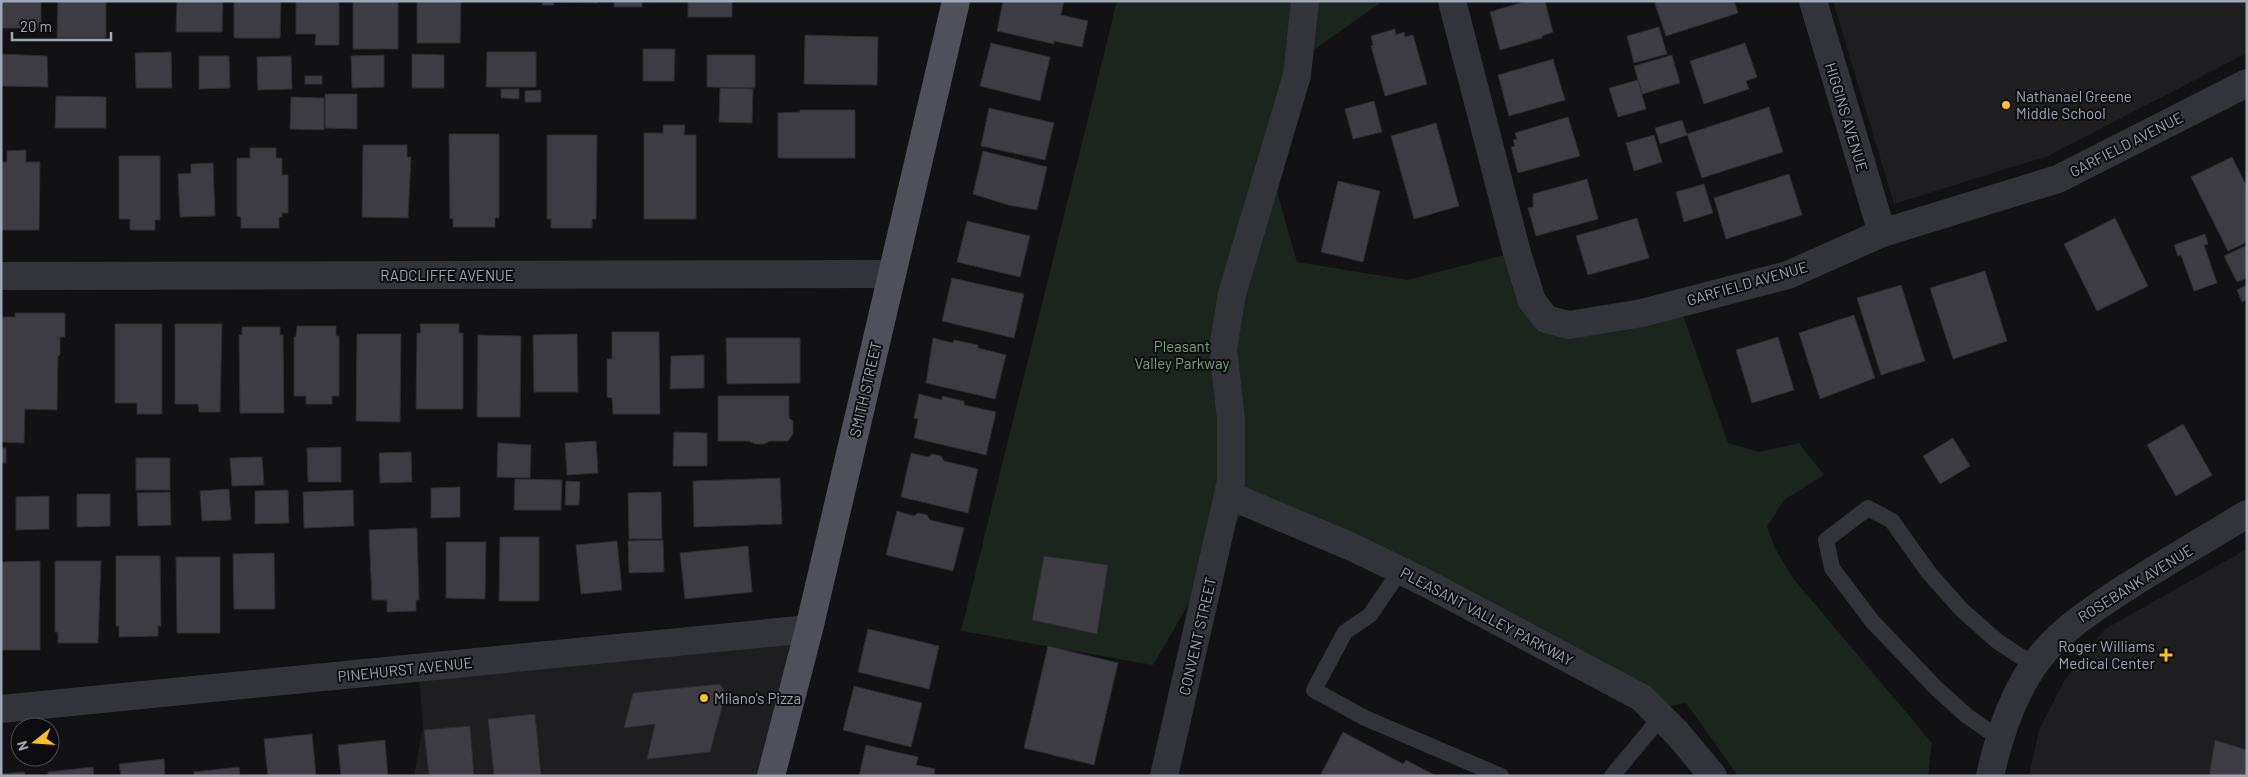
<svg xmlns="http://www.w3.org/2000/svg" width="2248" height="777" viewBox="0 0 2248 777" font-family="Barlow,sans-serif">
<rect width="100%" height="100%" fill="#121214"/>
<g fill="#1e1e21">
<polygon points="1833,1 2247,1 2247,53 2048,156 1894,204"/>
<polygon points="2247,549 2247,776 2029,776 2039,730 2064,681 2105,629"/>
<polygon points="809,625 779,776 414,776 423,726 418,667"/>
</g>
<polygon fill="#1c241e" points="1117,1 1383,1 1298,61 1270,167 1297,262 1407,280 1512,253 1555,323 1680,307 1728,443 1759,452 1799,443 1824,475 1784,500 1767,527 1775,548 1792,577 1932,743 1928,776 1738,776 1686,703 1657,709 1247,504 1153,665 961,631"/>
<g fill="#3c3c42" stroke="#2c2c31">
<rect x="1" y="1" width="40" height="27"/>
<polygon points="58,1 106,1 106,38 57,38"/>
<polygon points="177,1 223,1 222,32 176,32"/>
<polygon points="234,1 281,1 280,38 234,38"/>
<polygon points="296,1 339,1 339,45 315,45 316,34 296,34"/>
<rect x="353" y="1" width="45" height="48"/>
<polygon points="417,1 461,1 460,43 417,43"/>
<polygon points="497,1 598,1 598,3 554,2 554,5 542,5 542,2"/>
<polygon points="614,1 667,1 642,2 642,7 614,7"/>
<rect x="688" y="1" width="44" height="16"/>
<polygon points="1003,1 1064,1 1061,15 1088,21 1082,47 1054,41 1054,44 997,31"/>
<polygon points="1527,1 1545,1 1553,32 1542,36 1542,38 1500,50 1490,12"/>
<polygon points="1654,1 1734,1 1738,13 1666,36"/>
<polygon points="1659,27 1667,54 1634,63 1627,36"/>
<polygon points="1395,29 1396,35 1404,32 1405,37 1413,35 1427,84 1385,96 1371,46 1373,45 1371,36"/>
<polygon points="805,35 878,37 877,85 804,84"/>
<polygon points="991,43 1050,57 1040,101 980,86"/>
<polygon points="1745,43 1757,77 1746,81 1749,89 1704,104 1690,61"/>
<polygon points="643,49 675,49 674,81 643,81"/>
<polygon points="171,52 172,88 136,88 135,53"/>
<polygon points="487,52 536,52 536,87 486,87"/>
<polygon points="1,54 47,56 48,87 1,86"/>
<polygon points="412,54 444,55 444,88 412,88"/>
<polygon points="384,55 384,87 352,88 351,56"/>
<polygon points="707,55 755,55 755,88 707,87"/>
<polygon points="1672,55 1680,83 1642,94 1634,66"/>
<polygon points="199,56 229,56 230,88 199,89"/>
<polygon points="291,56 292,89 258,90 257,57"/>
<polygon points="1553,59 1565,100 1509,116 1498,75"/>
<rect x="305" y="76" width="17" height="8"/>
<polygon points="1638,80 1646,109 1618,117 1609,88"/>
<polygon points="720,88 753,89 752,123 719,122"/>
<polygon points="501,89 519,89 519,99 501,98"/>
<polygon points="541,90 541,102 525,102 525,91"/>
<polygon points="325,94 357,94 357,129 325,128"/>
<polygon points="56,96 106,97 106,128 55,128"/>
<polygon points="291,97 324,98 324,130 290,129"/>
<polygon points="1374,101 1382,132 1353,139 1345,109"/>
<polygon points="1769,107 1783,152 1702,178 1687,134"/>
<polygon points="989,108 1054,123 1045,160 981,146"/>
<polygon points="800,110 855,110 855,158 778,158 778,113 800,112"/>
<polygon points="1568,117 1580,156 1518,173 1511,147 1515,146 1513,140 1517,139 1515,133"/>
<polygon points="1682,120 1687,135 1660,144 1655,128"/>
<polygon points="1436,123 1459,206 1414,219 1391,136"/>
<polygon points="663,125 685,125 684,135 696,135 696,219 644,219 644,133 663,133"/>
<polygon points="449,134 499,134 499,218 495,218 495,227 453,227 453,218 450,219"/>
<polygon points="547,135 597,135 596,219 592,219 592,228 551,228 551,219 547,219"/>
<polygon points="1654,135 1662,162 1634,171 1626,143"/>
<polygon points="363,145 407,145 407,157 411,157 408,218 362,217"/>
<polygon points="250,148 276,148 276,158 282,158 282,175 288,175 288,213 282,213 282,217 279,217 279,228 241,228 241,217 237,216 237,158 250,158"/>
<polygon points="26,150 26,162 40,162 39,230 1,230 1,162 7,162 7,151"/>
<polygon points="983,151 1047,167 1037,210 1008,205 973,194"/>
<polygon points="119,156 160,156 160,220 155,220 155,230 130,230 130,219 119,219"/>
<polygon points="2232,157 2247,187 2247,242 2228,251 2191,177"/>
<polygon points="213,163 215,216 180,217 178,174 191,173 191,164"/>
<polygon points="1789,174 1802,215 1726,239 1714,198"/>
<polygon points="1587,179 1598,219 1536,236 1528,208 1533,207 1533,194"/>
<polygon points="1338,181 1380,191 1363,262 1321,252"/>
<polygon points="1704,184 1713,213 1684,222 1676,192"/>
<polygon points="1637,218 1649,258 1588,275 1576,236"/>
<polygon points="2115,218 2148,286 2097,311 2064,244"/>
<polygon points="967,221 1030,236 1020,277 957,262"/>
<polygon points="2205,234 2208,244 2204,245 2217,283 2194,291 2181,255 2178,256 2174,245"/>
<polygon points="2247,245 2247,278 2237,282 2224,256"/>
<polygon points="1985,271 2007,341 1953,359 1930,288"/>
<polygon points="952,278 1024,294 1014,338 942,321"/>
<polygon points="1901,285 1925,361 1881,375 1857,298"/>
<polygon points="2246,285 2247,299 2242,302 2237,290"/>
<polygon points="15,313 65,313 65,337 60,337 60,355 58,356 57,410 25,409 24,443 1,442 1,317 15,317"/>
<polygon points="1854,315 1875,378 1820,399 1799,333"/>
<polygon points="115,324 162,324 162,414 137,414 137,403 115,403"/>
<polygon points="175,324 222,324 220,412 199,412 198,404 175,404"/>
<polygon points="420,324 459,324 459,333 463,333 463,409 416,409 417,333 421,333"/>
<polygon points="297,326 336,326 336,336 339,336 339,396 332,396 332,404 306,404 306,396 294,396 294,337 296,337"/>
<polygon points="242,327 280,327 280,335 283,335 284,413 240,413 239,335 242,335"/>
<polygon points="612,332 659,332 660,414 613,414 612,398 607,397 607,359 612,359"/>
<polygon points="357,334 401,334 400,422 356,421"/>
<polygon points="577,334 578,392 534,392 533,335"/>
<polygon points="478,335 521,336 520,417 477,417"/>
<polygon points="1778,337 1794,390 1752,403 1736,350"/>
<polygon points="726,338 800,338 800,383 727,384"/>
<polygon points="933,338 953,343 954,340 978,345 978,348 1006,355 995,399 926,383"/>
<polygon points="704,355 704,388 670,389 671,356"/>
<polygon points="919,394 942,400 942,396 964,401 964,405 996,412 986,455 914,438 918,419 914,418"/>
<polygon points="718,396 789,396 789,418 793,421 793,434 788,441 770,441 764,444 755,444 749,441 718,441"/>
<polygon points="2183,424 2212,475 2176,496 2147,445"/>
<polygon points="674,432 707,433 707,466 673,466"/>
<polygon points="1953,438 1970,466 1940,484 1923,456"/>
<polygon points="596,441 598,473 567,475 565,443"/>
<polygon points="498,443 531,445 530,478 497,477"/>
<polygon points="341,447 341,482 308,482 307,448"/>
<rect x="1" y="448" width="5" height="15"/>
<polygon points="411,452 412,482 380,483 379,453"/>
<polygon points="911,453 928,457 932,454 941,456 944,461 978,469 968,513 901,497"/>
<polygon points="262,457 264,485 232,486 230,458"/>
<rect x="136" y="458" width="34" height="32"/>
<polygon points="780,478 782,524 694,527 693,481"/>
<polygon points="515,479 562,480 561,510 514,510"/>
<polygon points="566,481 580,482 579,505 565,505"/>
<polygon points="460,487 460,517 431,518 431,488"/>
<polygon points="229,489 231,520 202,521 200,491"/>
<polygon points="288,490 289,523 255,524 255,491"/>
<polygon points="353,490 354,526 304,528 303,492"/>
<polygon points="170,492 171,525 138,526 137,493"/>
<polygon points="661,492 662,539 629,539 628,493"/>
<polygon points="77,494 110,494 110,526 77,527"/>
<polygon points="49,496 49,529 16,530 16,497"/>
<polygon points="897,511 914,516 918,513 927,515 930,520 964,528 953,571 886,555"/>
<polygon points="417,528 419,600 416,600 416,611 387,612 387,600 372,600 369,530"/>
<polygon points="500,537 539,537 539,601 499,601"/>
<polygon points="663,540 664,572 629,573 628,541"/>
<polygon points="617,541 622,590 581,594 576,545"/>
<polygon points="446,542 486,542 485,599 446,598"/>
<polygon points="748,546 752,592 685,599 680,553"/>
<polygon points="274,553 275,609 234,609 233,554"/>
<polygon points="116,556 160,556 161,626 158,626 158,636 119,637 119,626 116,626"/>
<polygon points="1044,556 1108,565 1097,634 1032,620"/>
<polygon points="176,557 220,557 220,633 177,633"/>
<polygon points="40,561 40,650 1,650 1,562"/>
<polygon points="55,561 101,561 98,643 58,643 58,632 55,632"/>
<polygon points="868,629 939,646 929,689 858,672"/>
<polygon points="1048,646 1118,663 1094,765 1024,748"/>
<polygon points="719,684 726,692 710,752 647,759 655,724 624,728 633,693"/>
<polygon points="854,686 922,703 911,747 843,730"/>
<polygon points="535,714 541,776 494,776 488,719"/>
<polygon points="470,726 474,776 429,776 424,730"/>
<polygon points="1343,732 1403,764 1406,760 1436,776 1320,776"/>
<polygon points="312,734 316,776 268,776 264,739"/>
<polygon points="385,740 388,776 341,776 338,745"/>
<polygon points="2215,740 2247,750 2247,776 2209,776"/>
<polygon points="866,745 918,757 916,765 935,769 934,776 859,776"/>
<polygon points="164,759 165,776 121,776 119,764"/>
<polygon points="93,767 94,776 48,776 48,772"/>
<polygon points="239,767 240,776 194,776 194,772"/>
<polygon points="24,772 25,776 1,776 1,774"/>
</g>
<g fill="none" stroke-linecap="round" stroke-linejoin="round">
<g stroke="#33343a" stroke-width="16">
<polyline points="1400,571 1370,615 1345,632 1314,690 1365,718 1501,776"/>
<polyline points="1999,738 1967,716 1936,688 1872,621 1832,568 1826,540 1868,508 1892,521 1929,573 1962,610 1997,641 2035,666"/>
<polyline points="1612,776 1661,717"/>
</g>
<g stroke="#33343a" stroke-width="28">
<polyline points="1452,1 1517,253 1532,301 1546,319 1569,325 1642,313 1788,275 1882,233 2058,179 2247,83"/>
<polyline points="1813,1 1882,233"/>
<polyline points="1,276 892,274"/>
<polyline points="1,709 809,629"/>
<polyline points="1164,776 1228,495"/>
</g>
<g stroke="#33343a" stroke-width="28">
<polyline points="1305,1 1297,75 1232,294 1223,349 1231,419 1231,481 1228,495 1352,547 1428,584 1642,698 1677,733 1713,776"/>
<path d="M1990,776C2000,732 2015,686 2045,651C2067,626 2092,610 2119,592C2161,565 2204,540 2247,514"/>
</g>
<polyline stroke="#4f5059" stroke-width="28" points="771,776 809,629 956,1"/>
</g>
<g fill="#ffbf20" stroke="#0d0d0f" stroke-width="2">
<circle cx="2006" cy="105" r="5"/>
<path d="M2163.5 647.5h5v5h5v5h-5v5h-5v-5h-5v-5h5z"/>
<circle cx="704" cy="698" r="5"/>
</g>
<g text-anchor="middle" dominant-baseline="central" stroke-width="4" stroke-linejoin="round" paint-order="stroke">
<g font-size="15" fill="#a2a7b6" stroke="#0d0d0f" text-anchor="start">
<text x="2016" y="96">Nathanael Greene<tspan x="2016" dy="17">Middle School</tspan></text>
<text x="2155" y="646" text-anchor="end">Roger Williams<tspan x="2155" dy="17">Medical Center</tspan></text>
<text x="714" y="698">Milano's Pizza</text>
</g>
<g font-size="15" fill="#a2a7b6" stroke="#0d0d0f">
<text transform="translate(1847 117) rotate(73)">HIGGINS AVENUE</text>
<text transform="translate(2126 144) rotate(-27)">GARFIELD AVENUE</text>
<text x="447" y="275">RADCLIFFE AVENUE</text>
<text transform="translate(1747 283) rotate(-16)">GARFIELD AVENUE</text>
<text transform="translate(865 389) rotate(-77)">SMITH STREET</text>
<text transform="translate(2135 583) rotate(-32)">ROSEBANK AVENUE</text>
<text transform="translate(1487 616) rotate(28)">PLEASANT VALLEY PARKWAY</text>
<text transform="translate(1197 636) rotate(-77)">CONVENT STREET</text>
<text transform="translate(405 669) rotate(-6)">PINEHURST AVENUE</text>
</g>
<g font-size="15" fill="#77a47c" stroke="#0d0d0f">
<text x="1182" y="346">Pleasant<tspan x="1182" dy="17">Valley Parkway</tspan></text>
</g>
</g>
<rect width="2248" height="777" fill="none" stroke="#a2a7b6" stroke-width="5"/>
<g transform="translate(35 742) rotate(253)"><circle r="24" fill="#0d0d0f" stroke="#494b52"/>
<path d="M0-4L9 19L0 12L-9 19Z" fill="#ffbf20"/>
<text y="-8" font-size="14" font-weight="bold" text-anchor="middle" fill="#a2a7b6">N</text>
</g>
<path d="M12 32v8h99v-8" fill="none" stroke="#a2a7b6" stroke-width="2.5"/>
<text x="20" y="32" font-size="15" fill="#a2a7b6" stroke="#0d0d0f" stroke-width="4" paint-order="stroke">20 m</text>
</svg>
